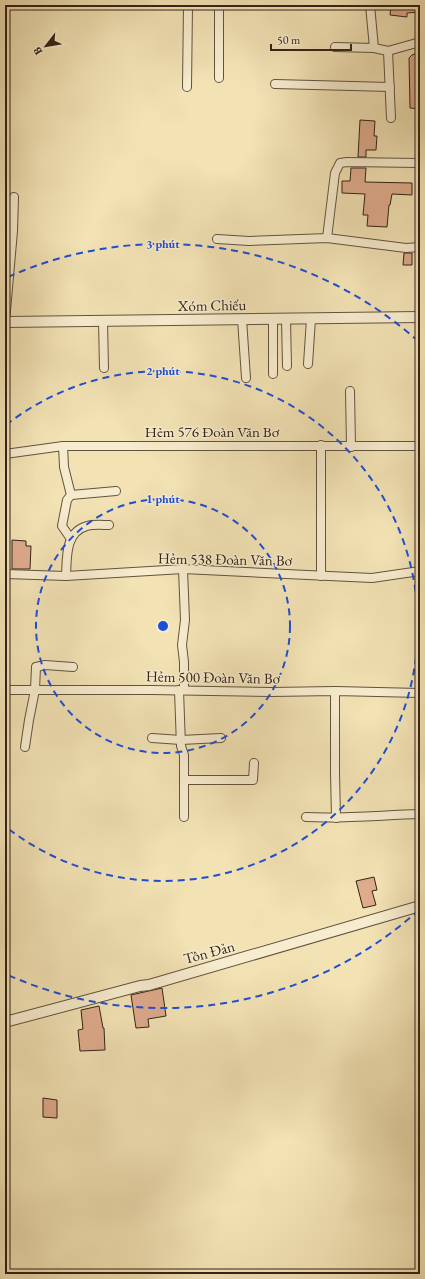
<svg xmlns="http://www.w3.org/2000/svg" width="425" height="1279" viewBox="0 0 425 1279" font-family="'EB Garamond',serif">
<rect width="100%" height="100%" fill="#f2e2b4"/>
<filter id="stains"><feTurbulence type="fractalNoise" baseFrequency=".005" numOctaves="4"/><feColorMatrix values="0 0 0 0 .2 0 0 0 0 .09 0 0 0 0 .02 0 0 0 .5 -.17"/></filter>
<radialGradient id="worn" r=".72"><stop offset=".6" stop-color="#630" stop-opacity="0"/><stop offset="1" stop-color="#630" stop-opacity=".3"/></radialGradient>
<g fill="#deab8c" stroke="#322318">
<polygon points="391,5 420,5 420,12 407,13 407,17 390,15"/>
<polygon points="420,52 420,109 410,108 409,58 412,55"/>
<polygon points="360,120 375,121 374,136 377,136 376,150 366,150 366,157 358,157"/>
<polygon points="351,168 366,168 365,182 412,183 412,195 392,194 390,205 389,205 387,227 367,226 368,215 363,215 365,194 342,193 342,181 350,181"/>
<polygon points="404,253 412,253 412,265 403,265"/>
<polygon points="12,540 26,541 26,546 31,546 30,569 12,569"/>
<polygon points="374,877 377,890 372,891 376,905 363,908 356,881"/>
<polygon points="162,988 166,1016 148,1019 149,1027 136,1028 131,995"/>
<polygon points="99,1006 103,1028 104,1028 105,1050 80,1051 78,1030 83,1029 81,1010"/>
<polygon points="43,1098 57,1100 57,1118 43,1117"/>
</g>
<g fill="none" stroke-linecap="round" stroke-linejoin="round">
<g stroke="#62533f" stroke-width="10">
<g id="minor">
<polyline points="219,5 219,78"/>
<polyline points="370,5 374,48"/>
<polyline points="335,47 374,48 388,51 420,42"/>
<polyline points="388,51 391,118"/>
<polyline points="275,84 390,87"/>
<polyline points="187,87 188,5"/>
<polyline points="327,238 335,173 340,163 347,162 420,163"/>
<polyline points="217,239 249,241 327,238 406,248 420,247"/>
<polyline points="242,319 246,378"/>
<polyline points="286,319 287,366"/>
<polyline points="103,321 104,368"/>
<polyline points="5,322 13,231 14,197"/>
<polyline points="308,364 311,319"/>
<polyline points="273,374 273,319"/>
<polyline points="350,391 351,447"/>
<polyline points="321,445 321,576"/>
<polyline points="63,446 64,467 71,495 116,491"/>
<polyline points="5,454 63,446 420,446"/>
<polyline points="71,539 62,526 67,500 71,495"/>
<polyline points="183,569 185,620 182,645 184,662 184,690"/>
<polyline points="5,574 66,576 183,569 372,578 420,571"/>
<path d="M66,576C67,557 65,532 87,526C94,524 103,525 109,525"/>
<polyline points="5,690 152,690 271,692 335,691 420,693"/>
<polyline points="179,690 181,746 184,755 184,817"/>
<polyline points="335,691 335,772 336,818"/>
<polyline points="152,738 181,740 221,738"/>
<polyline points="25,747 29,720 35,690 36,667 45,665 73,667"/>
<polyline points="184,780 253,780 254,763"/>
<path d="M306,817C344,819 382,815 420,814"/>
</g>
</g>
<g stroke="#62533f" stroke-width="12">
<g id="tertiary">
<polyline points="5,322 420,317"/>
<polyline points="5,1022 140,986 149,985 420,906"/>
</g>
</g>
<use href="#minor" stroke="#f7ecce" stroke-width="8"/>
<use href="#tertiary" stroke="#f7ecce" stroke-width="10"/>
</g>
<g fill="none" stroke="#1d4ed8" stroke-width="2" stroke-dasharray="7 5">
<circle cx="163" cy="626" r="127"/>
<path d="M6 425A255 255 0 1 1 6 827"/>
<path d="M419 910A382 382 0 0 1 8 975M8 277A382 382 0 0 1 419 342"/>
</g>
<g text-anchor="middle" dominant-baseline="central" stroke-width="3" stroke-linejoin="round" paint-order="stroke">
<g font-size="15" fill="#322318" stroke="#f7ecce">
<text transform="translate(212 305) rotate(-1)">Xóm Chiếu</text>
<text x="212" y="431">Hẻm 576 Đoàn Văn Bơ</text>
<text transform="translate(225 559) rotate(1)">Hẻm 538 Đoàn Văn Bơ</text>
<text transform="translate(213 677) rotate(1)">Hẻm 500 Đoàn Văn Bơ</text>
<text transform="translate(209 952) rotate(-15)">Tôn Đản</text>
</g>
</g>
<circle cx="163" cy="626" r="6" fill="#1d4ed8" stroke="#f7ecce" stroke-width="2"/>
<g font-size="12" text-anchor="middle" font-weight="bold" fill="#1d4ed8" stroke="#f7ecce" stroke-width="3" stroke-linejoin="round" paint-order="stroke">
<text x="163" y="248">3 phút</text>
<text x="163" y="375">2 phút</text>
<text x="163" y="503">1 phút</text>
</g>
<rect width="425" height="1279" fill="none" stroke="#f2e2b4" stroke-width="20"/>
<rect x="6" y="6" width="413" height="1267" fill="none" stroke="#322318" stroke-width="2"/>
<rect x="10" y="10" width="405" height="1259" fill="none" stroke="#322318"/>
<g transform="translate(46 46) rotate(239)" stroke="#f7ecce" stroke-width="3" paint-order="stroke">
<path d="M0-3L7 15L0 10L-7 15Z" fill="#322318"/>
<text y="-6" font-size="11" font-weight="bold" text-anchor="middle" fill="#322318">B</text>
</g>
<path d="M271 44v6h80v-6" fill="none" stroke="#322318" stroke-width="2"/>
<text x="277" y="44" font-size="12" fill="#322318" stroke="#f7ecce" stroke-width="3" paint-order="stroke">50 m</text>
<rect width="100%" height="100%" filter="url(#stains)"/>
<rect width="100%" height="100%" fill="url(#worn)"/>
</svg>
